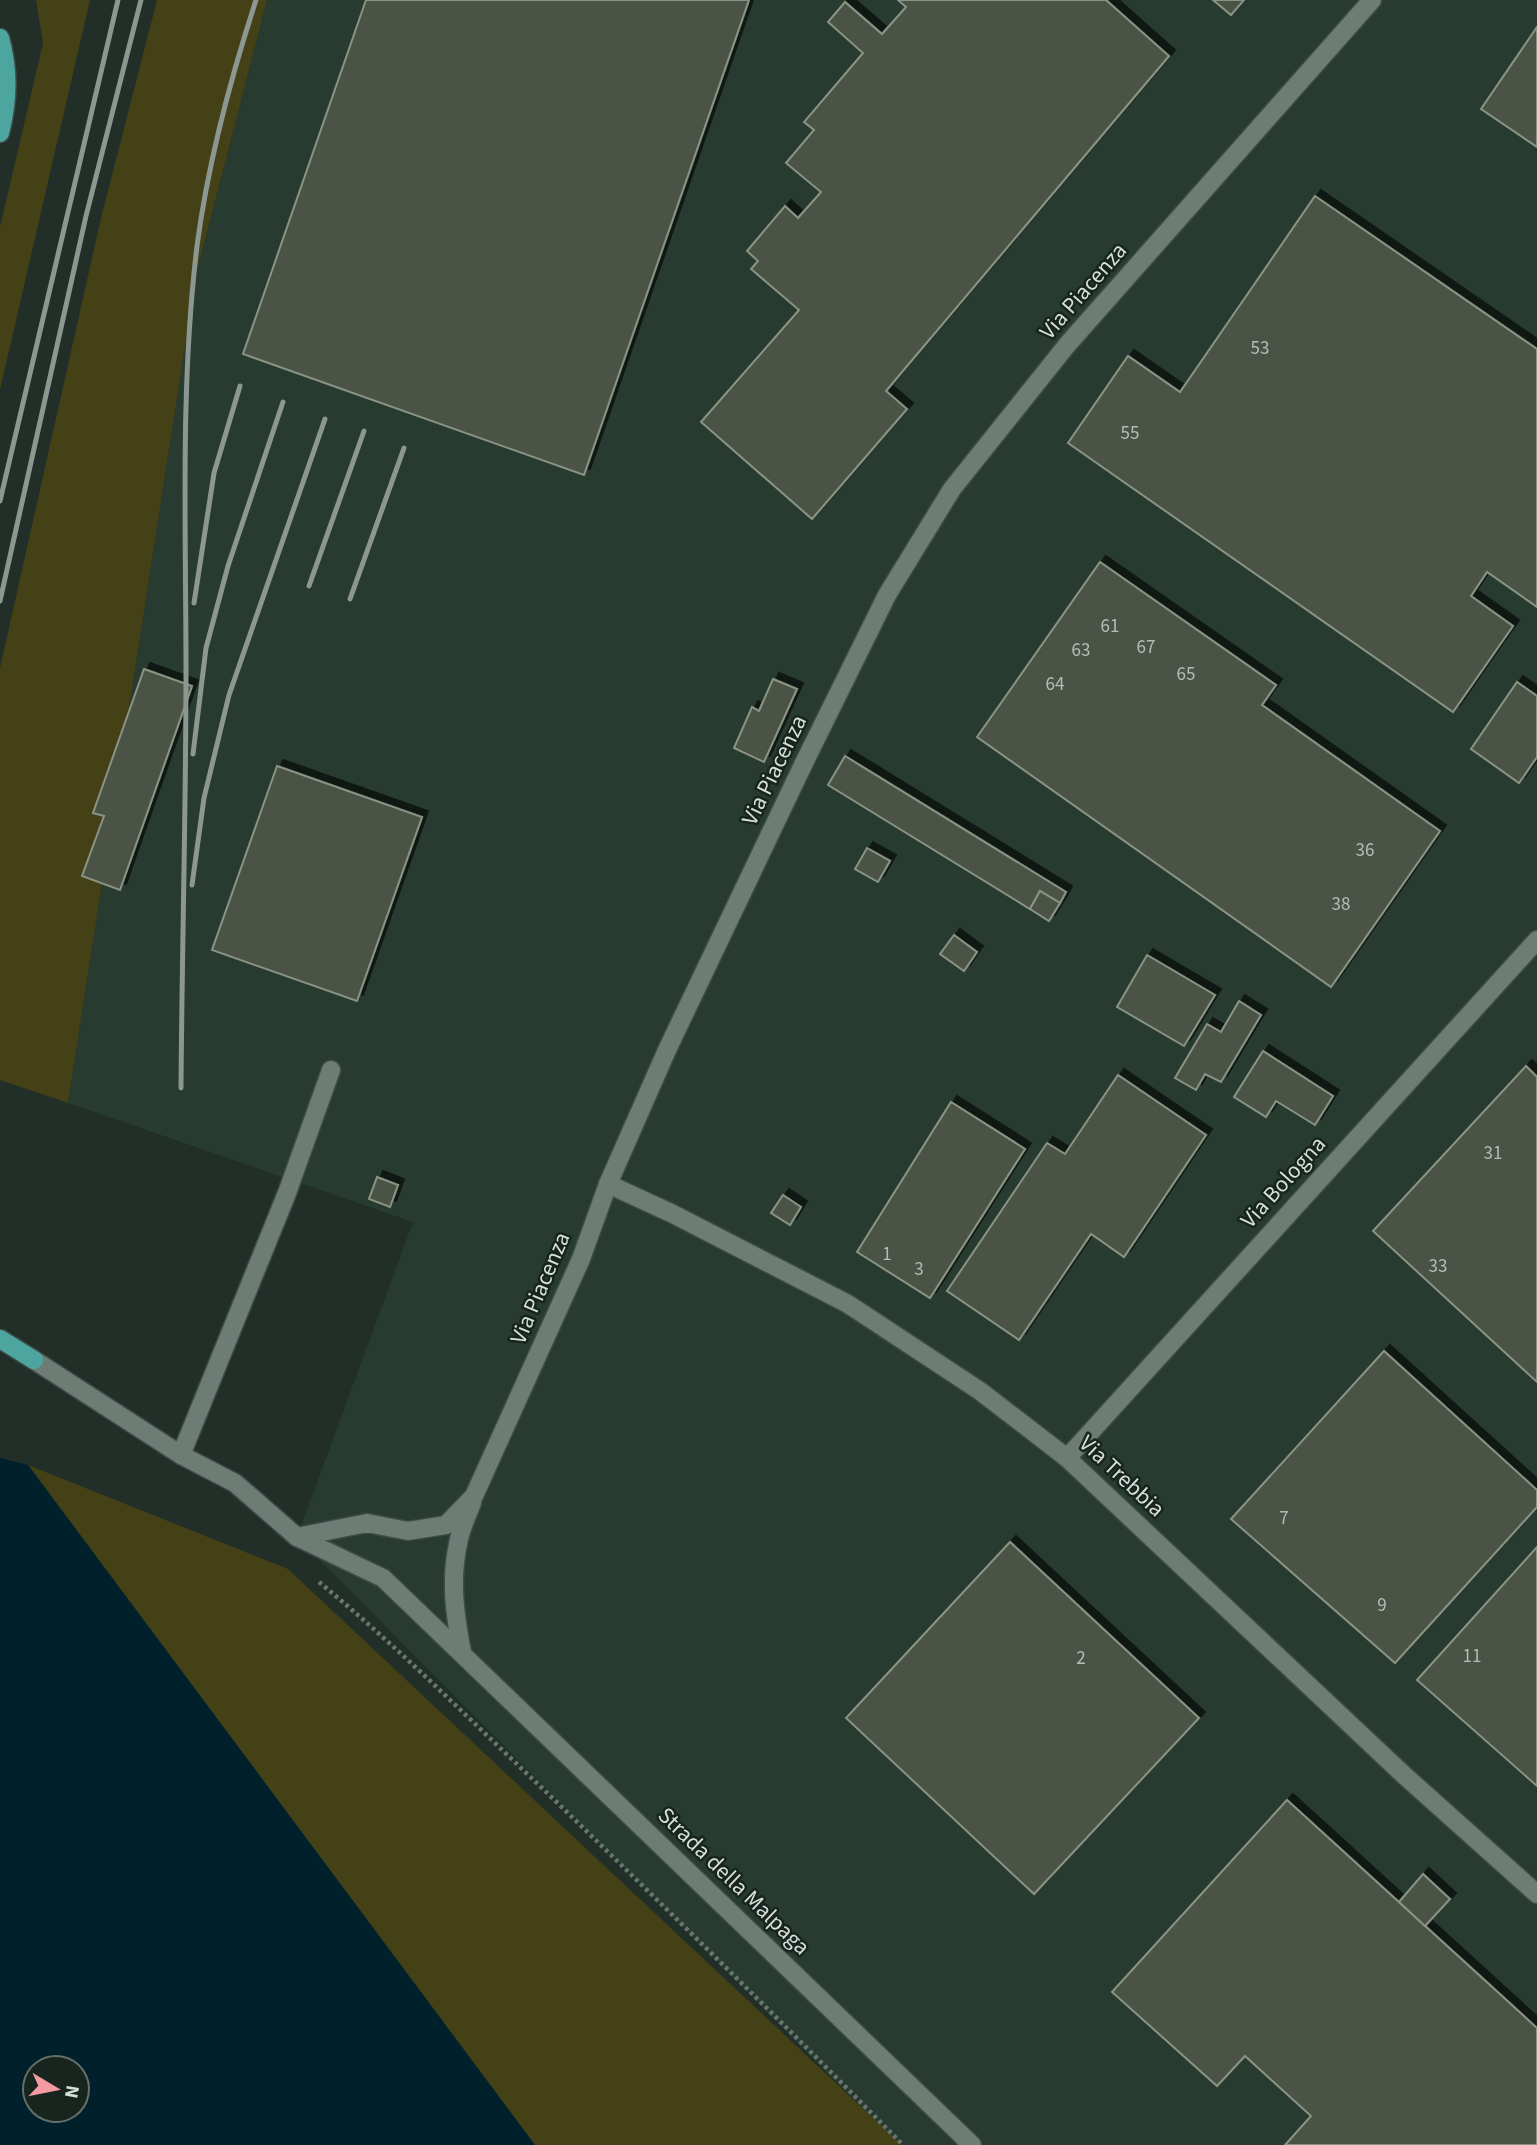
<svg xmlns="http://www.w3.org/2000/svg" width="1537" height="2145" viewBox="0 0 1537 2145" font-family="'Source Sans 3',sans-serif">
<defs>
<filter id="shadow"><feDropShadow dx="6" dy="-6" stdDeviation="0" flood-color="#0009"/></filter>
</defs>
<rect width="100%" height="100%" fill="#212f28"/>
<polygon fill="#273b31" points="267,0 1537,0 1537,2145 899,2145 297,1537 413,1222 68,1103 196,275"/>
<g fill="#454117">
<polygon points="36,0 90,0 0,390 0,227 43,43"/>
<polygon points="157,0 267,0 196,275 68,1103 0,1080 0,668 101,218"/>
<polygon points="28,1465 288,1569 902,2145 535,2145"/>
</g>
<path fill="#00212b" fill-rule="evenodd" d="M0,1458L28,1465L535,2145H0ZM77,2068V2110H35V2068Z"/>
<g fill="#4b5346" stroke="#8a9384" stroke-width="2" filter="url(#shadow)">
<polygon points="366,0 749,0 584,475 243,354"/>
<polygon points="898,0 1106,0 1169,56 886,391 907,409 812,519 701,422 799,310 751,269 758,261 747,251 785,206 798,218 821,192 786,163 814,130 804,122 863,53 828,22 845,2 882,34 906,7"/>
<polygon points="1213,0 1244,0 1231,15"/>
<polygon points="1537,27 1537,147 1481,109"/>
<polygon points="1315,196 1537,349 1537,607 1487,572 1471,596 1513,626 1453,712 1068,443 1128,356 1180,392"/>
<polygon points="1100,562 1276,685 1262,705 1440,831 1331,987 977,737"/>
<polygon points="144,669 192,686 120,890 82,876 104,816 93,813"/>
<polygon points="773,679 797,689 764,762 734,748 752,707 759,711"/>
<polygon points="1517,682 1537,696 1537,757 1519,783 1471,749"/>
<polygon points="845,756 1066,892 1060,903 1040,891 1030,909 828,785"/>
<polygon points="277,766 422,817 357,1001 212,950"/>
<polygon points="867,848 890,861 878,882 855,869"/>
<polygon points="1040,891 1060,903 1049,921 1030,909"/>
<polygon points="954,935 977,952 964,971 940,954"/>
<polygon points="1147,955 1215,995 1184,1046 1117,1007"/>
<polygon points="1239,1001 1261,1015 1221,1082 1205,1074 1196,1090 1175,1078 1207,1024 1221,1032"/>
<polygon points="1263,1051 1333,1096 1315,1125 1276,1101 1266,1117 1234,1097"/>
<polygon points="1526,1066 1537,1077 1537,1382 1373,1231"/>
<polygon points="1118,1075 1206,1135 1124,1257 1091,1234 1019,1340 947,1291 1047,1143 1065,1154"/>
<polygon points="951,1102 1025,1149 930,1298 857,1252"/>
<polygon points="377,1177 398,1185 390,1207 369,1199"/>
<polygon points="783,1195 801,1207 790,1225 771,1213"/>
<polygon points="1384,1351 1537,1490 1537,1507 1395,1663 1231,1519"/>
<polygon points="1010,1542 1199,1718 1034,1894 846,1718"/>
<polygon points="1537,1547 1537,1786 1417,1680"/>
<polygon points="1287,1800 1537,2028 1537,2145 1285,2145 1311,2116 1245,2056 1217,2086 1112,1992"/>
<polygon points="1423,1874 1450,1899 1425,1926 1399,1902"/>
</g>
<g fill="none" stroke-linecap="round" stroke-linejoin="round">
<g stroke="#3f4b46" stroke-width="21">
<g id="minor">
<polyline points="608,1184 673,1214 848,1304 980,1391 1067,1458 1405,1776 1537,1894"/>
<polyline points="34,1360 181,1455 235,1483 297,1537 383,1578 972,2145"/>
<polyline points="181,1455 287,1193 331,1070"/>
<polyline points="1067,1458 1537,940"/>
<polyline points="297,1537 367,1523 408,1531 446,1525 474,1496 581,1259 608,1184 667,1050 803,765 887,595 952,489 1067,345 1372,0"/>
<path d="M462,1652C455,1616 450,1581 458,1544C460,1530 467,1516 472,1503"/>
</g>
</g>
<g stroke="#3f4b46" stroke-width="21">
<g id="major">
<path d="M0,38C9,69 8,102 0,133"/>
<polyline points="0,1339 34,1360"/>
</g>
</g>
<path stroke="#6a7670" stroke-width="4.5" stroke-dasharray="3.5 3.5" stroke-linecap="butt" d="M319,1582C397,1646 468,1718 541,1787C663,1905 784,2024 903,2145"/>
<use href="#minor" stroke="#6d7d75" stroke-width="18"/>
<use href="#major" stroke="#4da5a0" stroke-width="18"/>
<g stroke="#8c9791" stroke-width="5">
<polyline points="0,501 118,0"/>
<polyline points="309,586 364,431"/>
<polyline points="350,599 404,448"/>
<polyline points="0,601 86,216 141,0"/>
<polyline points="194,603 214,473 240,386"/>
<polyline points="193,754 206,648 228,566 283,402"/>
<polyline points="192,885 204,798 229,695 325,419"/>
<path d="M181,1088C182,949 186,809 186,670C186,529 180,386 197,246C208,162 230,80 256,0"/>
</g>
</g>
<g text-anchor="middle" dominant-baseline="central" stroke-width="5" stroke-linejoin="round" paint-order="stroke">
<g font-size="19" fill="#b4bcb6">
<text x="1260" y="348">53</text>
<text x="1130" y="433">55</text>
<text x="1110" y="626">61</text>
<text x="1146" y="647">67</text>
<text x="1081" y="650">63</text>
<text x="1186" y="674">65</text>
<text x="1055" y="684">64</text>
<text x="1365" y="850">36</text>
<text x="1341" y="904">38</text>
<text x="1493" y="1153">31</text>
<text x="887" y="1254">1</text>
<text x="1438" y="1266">33</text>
<text x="919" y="1269">3</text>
<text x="1284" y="1518">7</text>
<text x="1382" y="1605">9</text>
<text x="1472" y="1656">11</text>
<text x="1081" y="1658">2</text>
</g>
<g font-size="23" fill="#d7dfdb" stroke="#17251e">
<text transform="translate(1083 291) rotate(-49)">Via Piacenza</text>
<text transform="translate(774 770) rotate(-64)">Via Piacenza</text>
<text transform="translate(1283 1182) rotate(-48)">Via Bologna</text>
<text transform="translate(540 1288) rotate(-67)">Via Piacenza</text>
<text transform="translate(1122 1476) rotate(43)">Via Trebbia</text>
<text transform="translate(734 1881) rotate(44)">Strada della Malpaga</text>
</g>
</g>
<g transform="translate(56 2089) rotate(100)"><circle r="33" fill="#17251e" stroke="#646f6a" stroke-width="2"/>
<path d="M0-5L12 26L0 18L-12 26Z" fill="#f49aa1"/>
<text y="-10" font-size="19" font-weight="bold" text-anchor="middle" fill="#d7dfdb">N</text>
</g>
</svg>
